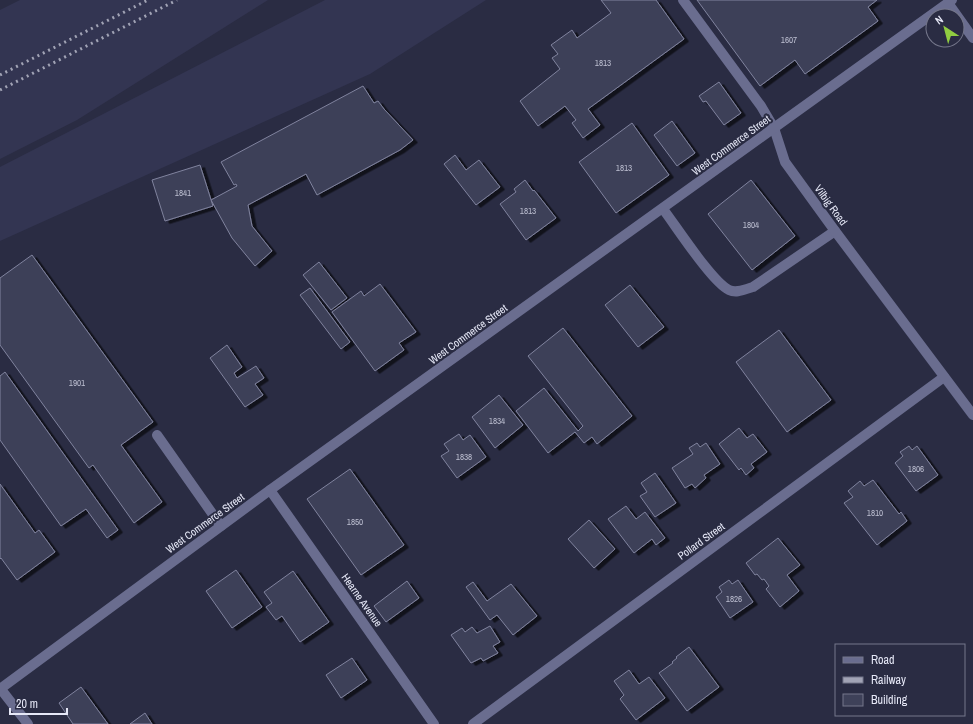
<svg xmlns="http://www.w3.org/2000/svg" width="973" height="724" viewBox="0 0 973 724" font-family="'Archivo Narrow',sans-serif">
<defs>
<filter id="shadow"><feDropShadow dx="4.5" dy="2.5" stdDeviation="0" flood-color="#0009"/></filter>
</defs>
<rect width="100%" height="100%" fill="#2a2c43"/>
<g fill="#333552">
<polygon points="20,0 268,0 77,120 0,159 0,10"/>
<polygon points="325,0 486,0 370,74 0,241 0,167"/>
</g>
<g fill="#3e4159" stroke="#80839e" filter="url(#shadow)">
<polygon points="601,0 656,0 684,39 588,109 600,125 583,138 572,123 576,120 565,106 538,126 520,101 560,69 552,58 558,54 551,45 572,30 577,38 611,13"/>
<polygon points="697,0 877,0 868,7 878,21 805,74 795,60 760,86"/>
<polygon points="719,82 741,113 724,125 706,101 703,102 699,96"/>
<polygon points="363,86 374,103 378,101 384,109 413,140 400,150 317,195 306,174 248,205 252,226 272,251 255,266 232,238 211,200 237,186 236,184 234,185 221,162"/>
<polygon points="672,121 695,153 677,166 654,135"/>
<polygon points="632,123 669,175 616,213 579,162"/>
<polygon points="455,155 466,170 479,160 500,187 476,205 444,164"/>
<polygon points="200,165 213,206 165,221 152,180"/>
<polygon points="525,180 533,191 534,190 556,218 526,240 500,204 516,192 514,189"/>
<polygon points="751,180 795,236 752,270 708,214"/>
<polygon points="32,255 153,422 121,445 162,502 134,523 93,465 89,468 0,345 0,278"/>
<polygon points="319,262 347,298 331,310 303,275"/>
<polygon points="380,284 416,332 399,343 404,350 375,371 332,312 361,291 364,296"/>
<polygon points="630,285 664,327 638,347 605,305"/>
<polygon points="310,288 350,342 341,349 300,295"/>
<polygon points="563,328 632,416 597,444 592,437 584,443 575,432 548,453 516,411 544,388 578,431 583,426 528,356"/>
<polygon points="779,330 831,400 787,432 736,362"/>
<polygon points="227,345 242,367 234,373 237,378 256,366 264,378 255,384 263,395 245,407 210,358"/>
<polygon points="5,372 118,530 107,538 86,509 61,526 0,440 0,376"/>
<polygon points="499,395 523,425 495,448 472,417"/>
<polygon points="739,428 747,438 753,434 767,452 751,464 754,468 746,475 741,468 739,470 719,444"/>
<polygon points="459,434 463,440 470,435 486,457 457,478 441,456 449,451 444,444"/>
<polygon points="697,443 700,447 706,443 720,464 704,475 706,478 695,488 692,484 685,488 672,468 693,454 689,448"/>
<polygon points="909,446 912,450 917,446 938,475 916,491 895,463 903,456 900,452"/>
<polygon points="350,469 404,545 361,575 307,499"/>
<polygon points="655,473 676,503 655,517 640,496 647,492 641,483"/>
<polygon points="873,480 899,514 901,512 907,521 877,545 844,503 853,497 848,491 860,481 864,486"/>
<polygon points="0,484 35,533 39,530 55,552 17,580 1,558 0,559"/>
<polygon points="626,506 636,519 645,512 665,538 656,545 652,539 634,553 608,519"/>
<polygon points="589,520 615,549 594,568 568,539"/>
<polygon points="778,538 800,565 787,575 799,591 780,607 766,589 769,586 764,579 762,580 757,574 755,575 746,563"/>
<polygon points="236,570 262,607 232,628 206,591"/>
<polygon points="293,571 329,622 300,642 282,616 276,620 266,607 272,603 264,592"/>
<polygon points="729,580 732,584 738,580 753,602 730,618 716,597 722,592 719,587"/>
<polygon points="407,581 419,598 386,622 374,606"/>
<polygon points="473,582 487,601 511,584 537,616 513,635 497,615 490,620 466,587"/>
<polygon points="490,626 500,642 493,646 498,653 483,661 481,658 471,663 451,635 462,628 465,632 472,627 477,633"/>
<polygon points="689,647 719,687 687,711 659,673 673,663 672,662 677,658 676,657"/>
<polygon points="352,658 367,680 341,698 326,675"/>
<polygon points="629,670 639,684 649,677 665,698 636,720 620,699 624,695 614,681"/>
<polygon points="81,687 108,724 73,724 59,703"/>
<polygon points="145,713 152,724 130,724"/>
</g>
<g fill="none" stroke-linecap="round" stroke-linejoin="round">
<g stroke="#6a6d8f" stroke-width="10">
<path d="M663,209C676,226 712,282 729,290C737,294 745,289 753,287L835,231"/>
<polyline points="157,435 221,526"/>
<polyline points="0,688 28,724"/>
</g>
<g stroke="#6a6d8f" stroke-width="10">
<polyline points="948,3 973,38"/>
<polyline points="270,490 434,724"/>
<polyline points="473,724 944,377"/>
</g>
<g stroke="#6a6d8f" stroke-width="10">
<polyline points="683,0 761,106 774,128 785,162 835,231 973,415"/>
<polyline points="0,689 270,490 952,0"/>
</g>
<g stroke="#a1a3b5" stroke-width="3" stroke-dasharray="2 4" stroke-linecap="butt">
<polyline points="0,75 148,0"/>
<polyline points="0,90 177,0"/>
</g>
</g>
<g text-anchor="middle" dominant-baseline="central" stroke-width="4" stroke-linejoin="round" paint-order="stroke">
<g font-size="9" fill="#bcbed0">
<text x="789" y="40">1607</text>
<text x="603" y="63">1813</text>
<text x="624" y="168">1813</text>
<text x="183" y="193">1841</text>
<text x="528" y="211">1813</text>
<text x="751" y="225">1804</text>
<text x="77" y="383">1901</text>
<text x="497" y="421">1834</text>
<text x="464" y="457">1838</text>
<text x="916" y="469">1806</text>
<text x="875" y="513">1810</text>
<text x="355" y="522">1850</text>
<text x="734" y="599">1826</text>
</g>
<g font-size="11" fill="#e6e8f7" stroke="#2a2c43">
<text transform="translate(731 145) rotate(-36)">West Commerce Street</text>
<text transform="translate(831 205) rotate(54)">Vilbig Road</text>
<text transform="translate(468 334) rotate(-36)">West Commerce Street</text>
<text transform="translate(205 523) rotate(-36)">West Commerce Street</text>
<text transform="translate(701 541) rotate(-36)">Pollard Street</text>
<text transform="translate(362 600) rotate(55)">Hearne Avenue</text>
</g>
</g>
<rect x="835" y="644" width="130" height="72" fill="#2a2c43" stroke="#75778b"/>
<rect x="843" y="657" width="20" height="6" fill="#6a6d8f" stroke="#75778b"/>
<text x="871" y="664" font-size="12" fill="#e6e8f7">Road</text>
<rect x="843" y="677" width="20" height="6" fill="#a1a3b5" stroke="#75778b"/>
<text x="871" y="684" font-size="12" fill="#e6e8f7">Railway</text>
<rect x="843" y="694" width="20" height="12" fill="#3e4159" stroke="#75778b"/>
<text x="871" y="704" font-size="12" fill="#e6e8f7">Building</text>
<g transform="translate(945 28) rotate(324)"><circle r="19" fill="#2a2c43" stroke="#75778b"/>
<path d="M0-3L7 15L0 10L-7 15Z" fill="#90cd41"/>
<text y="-6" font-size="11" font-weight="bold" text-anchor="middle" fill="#e6e8f7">N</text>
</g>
<path d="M10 708v6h57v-6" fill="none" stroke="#e6e8f7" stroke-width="2"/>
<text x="16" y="708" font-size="12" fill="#e6e8f7" stroke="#2a2c43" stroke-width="3" paint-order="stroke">20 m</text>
</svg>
